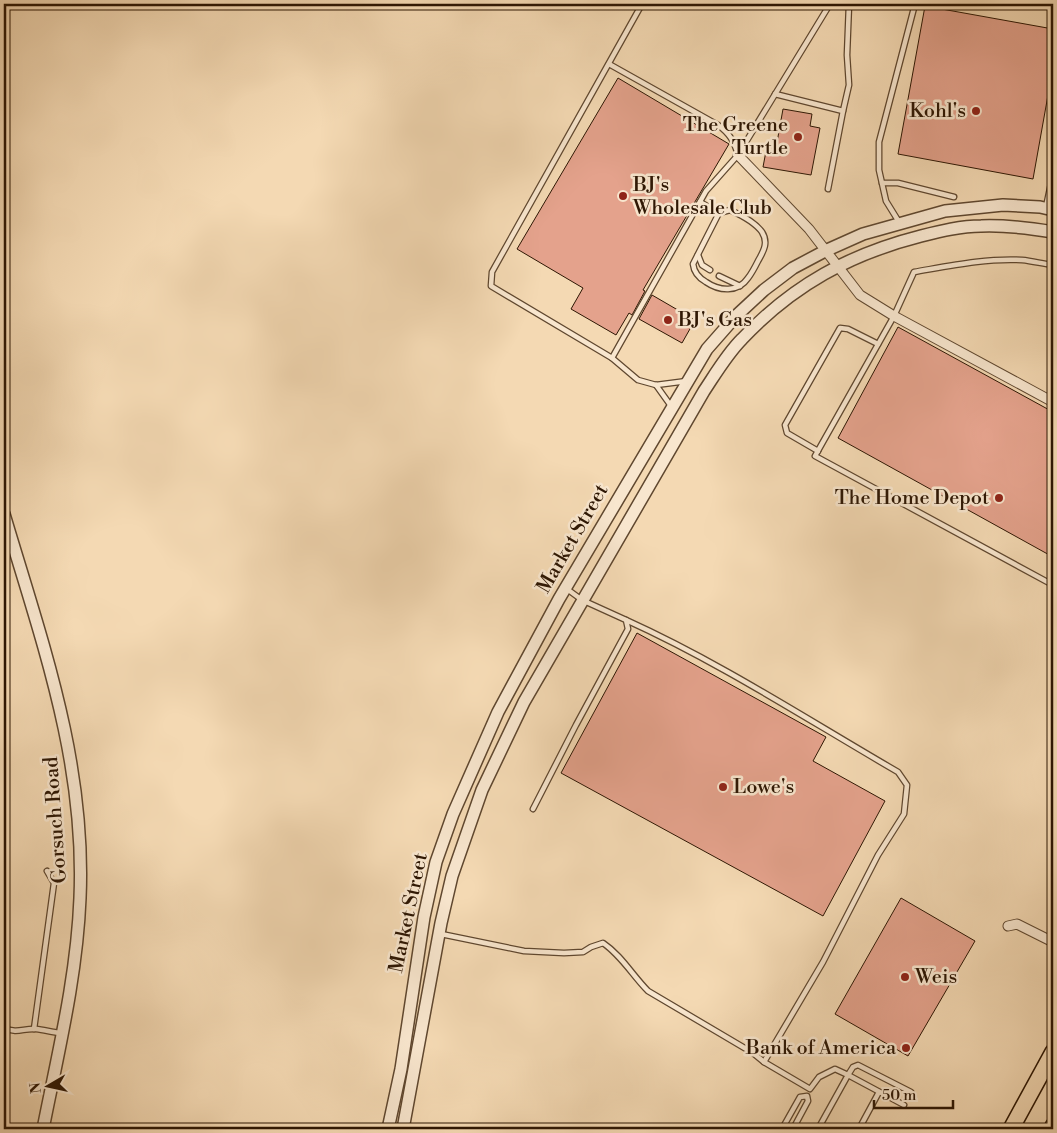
<svg xmlns="http://www.w3.org/2000/svg" width="1057" height="1133" viewBox="0 0 1057 1133" font-family="'Libre Bodoni',serif">
<rect width="100%" height="100%" fill="#f4d9b3"/>
<filter id="stains"><feTurbulence type="fractalNoise" baseFrequency=".004" numOctaves="4"/><feColorMatrix values="0 0 0 0 .2 0 0 0 0 .09 0 0 0 0 .02 0 0 0 .5 -.17"/></filter>
<radialGradient id="worn" r=".72"><stop offset=".6" stop-color="#630" stop-opacity="0"/><stop offset="1" stop-color="#630" stop-opacity=".3"/></radialGradient>
<g fill="#e4a28c" stroke="#2d1603">
<polygon points="925,6 1053,29 1053,67 1033,179 898,154"/>
<polygon points="618,78 729,144 643,290 645,291 632,315 629,313 616,335 571,309 583,288 517,249"/>
<polygon points="783,109 812,114 810,126 820,128 811,175 763,167 767,146 776,148"/>
<polygon points="652,295 695,320 682,343 639,319"/>
<polygon points="898,327 1053,412 1053,557 838,438"/>
<polygon points="637,633 826,737 813,761 885,801 823,916 561,773"/>
<polygon points="901,898 975,941 908,1056 835,1014"/>
</g>
<g fill="none" stroke-linecap="round" stroke-linejoin="round">
<g stroke="#5f472f" stroke-width="7">
<g id="service">
<path d="M609,64L718,125C730,134 734,141 738,155"/>
<polyline points="775,94 843,111 849,85 847,55 849,4"/>
<polyline points="882,183 898,183 954,197"/>
<polyline points="828,189 843,111"/>
<polyline points="700,202 719,213"/>
<polyline points="1046,207 1053,174"/>
<path d="M730,210C741,215 755,222 762,232C769,243 763,252 758,261C755,267 752,273 748,278C738,293 719,291 706,282C699,278 694,273 693,264L719,213Z"/>
<polyline points="899,222 886,201 879,170 879,142 915,4"/>
<polyline points="698,255 702,265 710,270"/>
<path d="M1053,265C1043,264 1033,261 1022,260C986,258 949,266 914,272L894,316L815,456L1053,585"/>
<polyline points="719,276 740,286"/>
<polyline points="612,358 491,286 492,272 642,4"/>
<polyline points="687,381 656,385 638,380 612,358 706,191 738,155 830,4"/>
<polyline points="656,385 671,406"/>
<polyline points="818,451 787,433 785,425 840,328 848,329 878,344"/>
<path d="M626,620C721,663 808,720 898,772L907,785L904,814L878,855L823,962L764,1062L810,1089L819,1077L835,1069L848,1075L818,1129"/>
<polyline points="533,809 576,725 628,629 626,620 582,600 567,589"/>
<path d="M441,934L524,951L564,953L583,952L591,947L603,943C621,955 633,976 648,991L753,1053L764,1062"/>
<path d="M4,1028C18,1034 23,1028 36,1029C44,1030 52,1032 60,1033"/>
<polyline points="34,1029 54,883 47,871"/>
<polyline points="904,1105 848,1075 853,1067 858,1065 911,1092"/>
<polyline points="782,1129 800,1097 807,1096 808,1101 793,1129"/>
<polyline points="859,1129 879,1092"/>
</g>
</g>
<g stroke="#5f472f" stroke-width="11">
<g id="minor">
<polyline points="738,155 809,229 860,295 894,316 1053,402"/>
<polyline points="1008,926 1017,924 1053,942"/>
</g>
</g>
<g stroke="#5f472f" stroke-width="14">
<g id="tertiary">
<path d="M4,514C42,642 86,762 80,898C77,976 58,1053 43,1129"/>
<polyline points="388,1129 401,1069 424,917 436,862 453,814 498,712 559,599 707,349 736,316 764,290 793,268 825,251 863,234 945,211 1003,205 1040,207 1053,210"/>
<path d="M403,1129L441,923L452,876L482,790L524,702L704,391C716,373 727,354 742,339C793,285 850,254 921,236C941,231 961,226 981,226C1006,225 1029,228 1053,232"/>
</g>
</g>
<g stroke="#2d1603" stroke-width="18">
<g id="trunk">
<polyline points="1011,1129 1053,1052"/>
<polyline points="1052,1129 1053,1126"/>
</g>
</g>
<use href="#service" stroke="#f8e6ce" stroke-width="4.5"/>
<use href="#minor" stroke="#f8e6ce" stroke-width="9"/>
<use href="#tertiary" stroke="#f8e6ce" stroke-width="11"/>
<use href="#trunk" stroke="#f4d9b3" stroke-width="15"/>
</g>
<g fill="#8f2418" stroke="#f8e6ce" stroke-width="2">
<circle cx="976" cy="111" r="5"/>
<circle cx="798" cy="137" r="5"/>
<circle cx="623" cy="196" r="5"/>
<circle cx="668" cy="320" r="5"/>
<circle cx="999" cy="498" r="5"/>
<circle cx="723" cy="787" r="5"/>
<circle cx="905" cy="977" r="5"/>
<circle cx="906" cy="1048" r="5"/>
</g>
<g text-anchor="middle" dominant-baseline="central" stroke-width="5" stroke-linejoin="round" paint-order="stroke">
<g font-size="20" fill="#2d1603" stroke="#f8e6ce" text-anchor="end">
<text x="966" y="111">Kohl's</text>
<text x="788" y="125">The Greene<tspan x="788" dy="23">Turtle</tspan></text>
<text x="633" y="185" text-anchor="start">BJ's<tspan x="633" dy="23">Wholesale Club</tspan></text>
<text x="678" y="320" text-anchor="start">BJ's Gas</text>
<text x="989" y="498">The Home Depot</text>
<text x="733" y="787" text-anchor="start">Lowe's</text>
<text x="915" y="977" text-anchor="start">Weis</text>
<text x="896" y="1048">Bank of America</text>
</g>
<g font-size="20" fill="#2d1603" stroke="#f8e6ce">
<text transform="translate(573 539) rotate(-60)">Market Street</text>
<text transform="translate(56 820) rotate(-94)">Gorsuch Road</text>
<text transform="translate(409 913) rotate(-78)">Market Street</text>
</g>
</g>
<rect width="1057" height="1133" fill="none" stroke="#f4d9b3" stroke-width="20"/>
<rect x="5" y="5" width="1047" height="1123" fill="none" stroke="#2d1603" stroke-width="2.5"/>
<rect x="10" y="10" width="1037" height="1113" fill="none" stroke="#2d1603"/>
<g transform="translate(48 1086) rotate(261)" stroke="#f8e6ce" stroke-width="4" paint-order="stroke">
<path d="M0-4L9 19L0 12L-9 19Z" fill="#2d1603"/>
<text y="-8" font-size="14" font-weight="bold" text-anchor="middle" fill="#2d1603">N</text>
</g>
<path d="M874 1100v8h79v-8" fill="none" stroke="#2d1603" stroke-width="2.5"/>
<text x="882" y="1100" font-size="15" fill="#2d1603" stroke="#f8e6ce" stroke-width="4" paint-order="stroke">50 m</text>
<rect width="100%" height="100%" filter="url(#stains)"/>
<rect width="100%" height="100%" fill="url(#worn)"/>
</svg>
